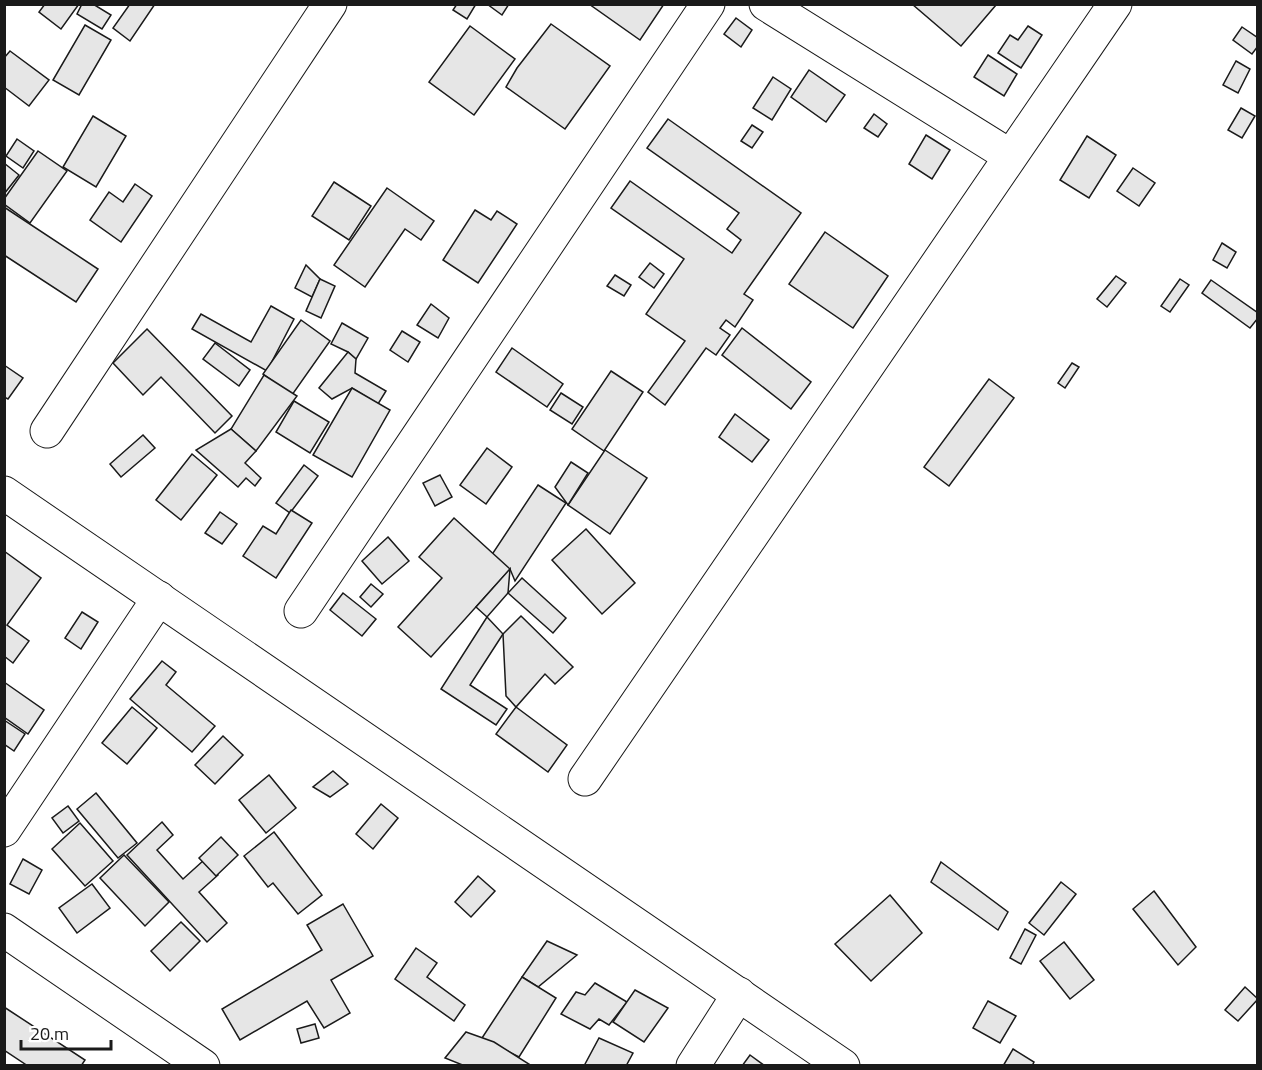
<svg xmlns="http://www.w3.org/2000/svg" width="1262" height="1070" viewBox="0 0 1262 1070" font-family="'Titillium Web',sans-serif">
<rect width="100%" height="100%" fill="#fff"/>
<g fill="#e6e6e6" stroke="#1a1a1a" stroke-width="1.5">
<polygon points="45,4 79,4 61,29 39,12"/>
<polygon points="82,4 93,4 111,15 102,29 77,14"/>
<polygon points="130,4 155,4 130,41 113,28"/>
<polygon points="457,4 476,4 467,19 453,10"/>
<polygon points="487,4 509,4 502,15"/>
<polygon points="589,4 664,4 640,40"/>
<polygon points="912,4 995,4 996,5 961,46"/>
<polygon points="736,18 752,30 741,47 724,34"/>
<polygon points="551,24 610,66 565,129 506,87 517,68"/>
<polygon points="85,25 111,40 79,95 53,80"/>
<polygon points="470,26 515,59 474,115 429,82"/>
<polygon points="1028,26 1042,35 1021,68 998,53 1010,35 1018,40"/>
<polygon points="1242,27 1258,38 1258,46 1252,54 1233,40"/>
<polygon points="10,51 49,80 29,106 4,87 4,58"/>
<polygon points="988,55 1017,74 1004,96 974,77"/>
<polygon points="1236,61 1250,69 1238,93 1223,85"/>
<polygon points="809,70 845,95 826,122 791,97"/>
<polygon points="773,77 791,89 772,120 753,108"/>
<polygon points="1241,108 1255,116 1242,138 1228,130"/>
<polygon points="874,114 887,124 878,137 864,128"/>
<polygon points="93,116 126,136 96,187 63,167"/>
<polygon points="668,119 801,213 744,294 753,300 735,327 726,320 720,328 730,335 716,355 706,348 665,405 648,392 685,341 646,314 684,259 611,208 630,181 732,253 741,240 727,229 739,213 647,148"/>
<polygon points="752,125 763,132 752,148 741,141"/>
<polygon points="926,135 950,150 932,179 909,164"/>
<polygon points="1087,136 1116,155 1089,198 1060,180"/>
<polygon points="17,139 34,151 23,168 6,156"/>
<polygon points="38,151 67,171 30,223 4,204 4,199"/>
<polygon points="4,163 19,175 4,194"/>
<polygon points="1133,168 1155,183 1139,206 1117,191"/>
<polygon points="334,182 371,206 349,240 312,216"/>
<polygon points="135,184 152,196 121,242 90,220 109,192 123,202"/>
<polygon points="387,188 434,221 421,240 405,229 365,287 334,265"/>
<polygon points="4,207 98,269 76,302 4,255"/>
<polygon points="475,210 491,220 497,211 517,224 478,283 443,260"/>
<polygon points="825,232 888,276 853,328 789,284"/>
<polygon points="1222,243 1236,252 1227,268 1213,260"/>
<polygon points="650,263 664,274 654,288 639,277"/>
<polygon points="306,265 320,279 312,297 295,288"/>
<polygon points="615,275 631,285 624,296 607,286"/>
<polygon points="1116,276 1126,283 1107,307 1097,299"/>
<polygon points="320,279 335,286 321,318 306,311"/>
<polygon points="1180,279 1189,285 1170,312 1161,306"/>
<polygon points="1211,280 1258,313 1258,318 1250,328 1202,293"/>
<polygon points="431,304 449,318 438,338 417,325"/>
<polygon points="271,306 294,319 267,371 192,329 201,314 251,342"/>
<polygon points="301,320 330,341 292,395 263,374"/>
<polygon points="342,323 368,338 356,359 348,352 331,344"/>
<polygon points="742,328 811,382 791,409 722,355"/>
<polygon points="147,329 232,416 215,433 161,377 143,395 113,363"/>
<polygon points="402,331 420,342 408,362 390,350"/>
<polygon points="215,343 250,370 239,386 203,359"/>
<polygon points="512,348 563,384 547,407 496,372"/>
<polygon points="348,352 356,359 355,373 386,391 378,404 352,388 332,399 319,388"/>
<polygon points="1072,363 1079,367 1065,388 1058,383"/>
<polygon points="4,365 23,378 8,399 4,397"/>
<polygon points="611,371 643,392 604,451 572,429"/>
<polygon points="264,375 297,396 256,451 231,429"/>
<polygon points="989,379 1014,398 949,486 924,467"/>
<polygon points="352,388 390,410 352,477 313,455"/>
<polygon points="561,393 583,407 572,424 550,410"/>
<polygon points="294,401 329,422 310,453 276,432"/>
<polygon points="735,414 769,440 752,462 719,437"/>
<polygon points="231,429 256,451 245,463 261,478 255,486 246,478 238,487 196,450"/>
<polygon points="143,435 155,448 121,477 110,464"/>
<polygon points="487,448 512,467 486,504 460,485"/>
<polygon points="605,450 647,478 610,534 568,505"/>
<polygon points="192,454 217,475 181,520 156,500"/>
<polygon points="571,462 588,473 568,505 555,487"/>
<polygon points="304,465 318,476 290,513 276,503"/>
<polygon points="440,475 452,497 435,506 423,483"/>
<polygon points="538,485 566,503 515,581 510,569 487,562"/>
<polygon points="291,510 312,523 276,578 243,556 263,526 276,534"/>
<polygon points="220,512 237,524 222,544 205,533"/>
<polygon points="454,518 510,569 431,657 398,627 442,578 419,557"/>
<polygon points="586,529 635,583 602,614 552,560"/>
<polygon points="388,537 409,561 382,584 362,561"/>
<polygon points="4,551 41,578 7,625 29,641 13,663 4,656"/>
<polygon points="510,569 508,593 487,617 476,607"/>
<polygon points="522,578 566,618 553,633 508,593"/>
<polygon points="371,584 383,594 371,607 360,597"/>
<polygon points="343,593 376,619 362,636 330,610"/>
<polygon points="82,612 98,622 81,649 65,638"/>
<polygon points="521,616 573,667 555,684 545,674 516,707 506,696 503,634"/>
<polygon points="487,617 503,634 470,685 507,709 496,725 441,689"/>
<polygon points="162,661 176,672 166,685 215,726 192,752 130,699"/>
<polygon points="4,682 44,710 28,734 4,717"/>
<polygon points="132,707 157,728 127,764 102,743"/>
<polygon points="516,707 567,745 548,772 496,734"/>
<polygon points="4,720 25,734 14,751 4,744"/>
<polygon points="223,736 243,755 215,784 195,765"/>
<polygon points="333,771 348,784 330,797 313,787"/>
<polygon points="269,775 296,808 266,833 239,800"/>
<polygon points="96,793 137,843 118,858 77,809"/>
<polygon points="381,804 398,818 373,849 356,834"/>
<polygon points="68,806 79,821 63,833 52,818"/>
<polygon points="162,822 173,835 157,850 183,879 204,860 218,875 199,892 227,923 207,942 127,855"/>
<polygon points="80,823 113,861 85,886 52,849"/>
<polygon points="274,832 322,895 298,914 273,883 268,887 244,856"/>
<polygon points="221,837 238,855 216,876 199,858"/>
<polygon points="124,855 169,902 145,926 100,878"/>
<polygon points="23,859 42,870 29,894 10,884"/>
<polygon points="941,862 1008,912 998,930 931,882"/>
<polygon points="478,876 495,891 471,917 455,902"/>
<polygon points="1061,882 1076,894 1044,935 1029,923"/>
<polygon points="92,884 110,908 77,933 59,908"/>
<polygon points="1154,891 1196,947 1178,965 1133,909"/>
<polygon points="890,895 922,933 871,981 835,944"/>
<polygon points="343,904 373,956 331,980 350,1013 324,1028 307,1001 240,1040 222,1009 322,950 307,925"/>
<polygon points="181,922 200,941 170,971 151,951"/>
<polygon points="1025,929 1036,935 1021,964 1010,958"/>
<polygon points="547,941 577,955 538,987 522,977"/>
<polygon points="1064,942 1094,980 1070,999 1040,961"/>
<polygon points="416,948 437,963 427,977 465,1005 454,1021 395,979"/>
<polygon points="522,977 556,998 519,1057 482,1038"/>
<polygon points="595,983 627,1002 609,1025 599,1019 590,1029 561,1014 576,992 585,995"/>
<polygon points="1245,987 1258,999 1238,1021 1225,1010"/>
<polygon points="635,990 668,1008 644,1042 613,1022"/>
<polygon points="988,1001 1016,1016 1000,1043 973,1028"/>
<polygon points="4,1007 85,1060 81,1066 28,1066 4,1050"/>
<polygon points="315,1024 319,1038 301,1043 297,1029"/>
<polygon points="466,1032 494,1042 532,1066 465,1066 445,1058"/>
<polygon points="599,1038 633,1053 626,1066 584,1066"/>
<polygon points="1013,1049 1034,1062 1032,1066 1003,1066"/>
<polygon points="750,1055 765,1066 742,1066"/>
</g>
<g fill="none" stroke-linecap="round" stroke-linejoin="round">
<g stroke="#1a1a1a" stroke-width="35">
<g id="minor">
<polyline points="766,4 1010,156"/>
<polyline points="47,431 330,4"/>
<polyline points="4,493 843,1066"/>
<polyline points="301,611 708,4"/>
<polyline points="585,779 1115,4"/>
<polyline points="4,830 159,598"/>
<polyline points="4,930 203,1066"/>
<polyline points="693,1066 739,994"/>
</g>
</g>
<use href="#minor" stroke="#fff" stroke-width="33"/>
</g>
<rect width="1262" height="1070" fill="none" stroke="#1a1a1a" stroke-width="12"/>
<path d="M21 1040v9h90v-9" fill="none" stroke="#1a1a1a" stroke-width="3"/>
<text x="30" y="1040" font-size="18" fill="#1a1a1a" stroke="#ffffff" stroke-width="4.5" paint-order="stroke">20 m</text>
</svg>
